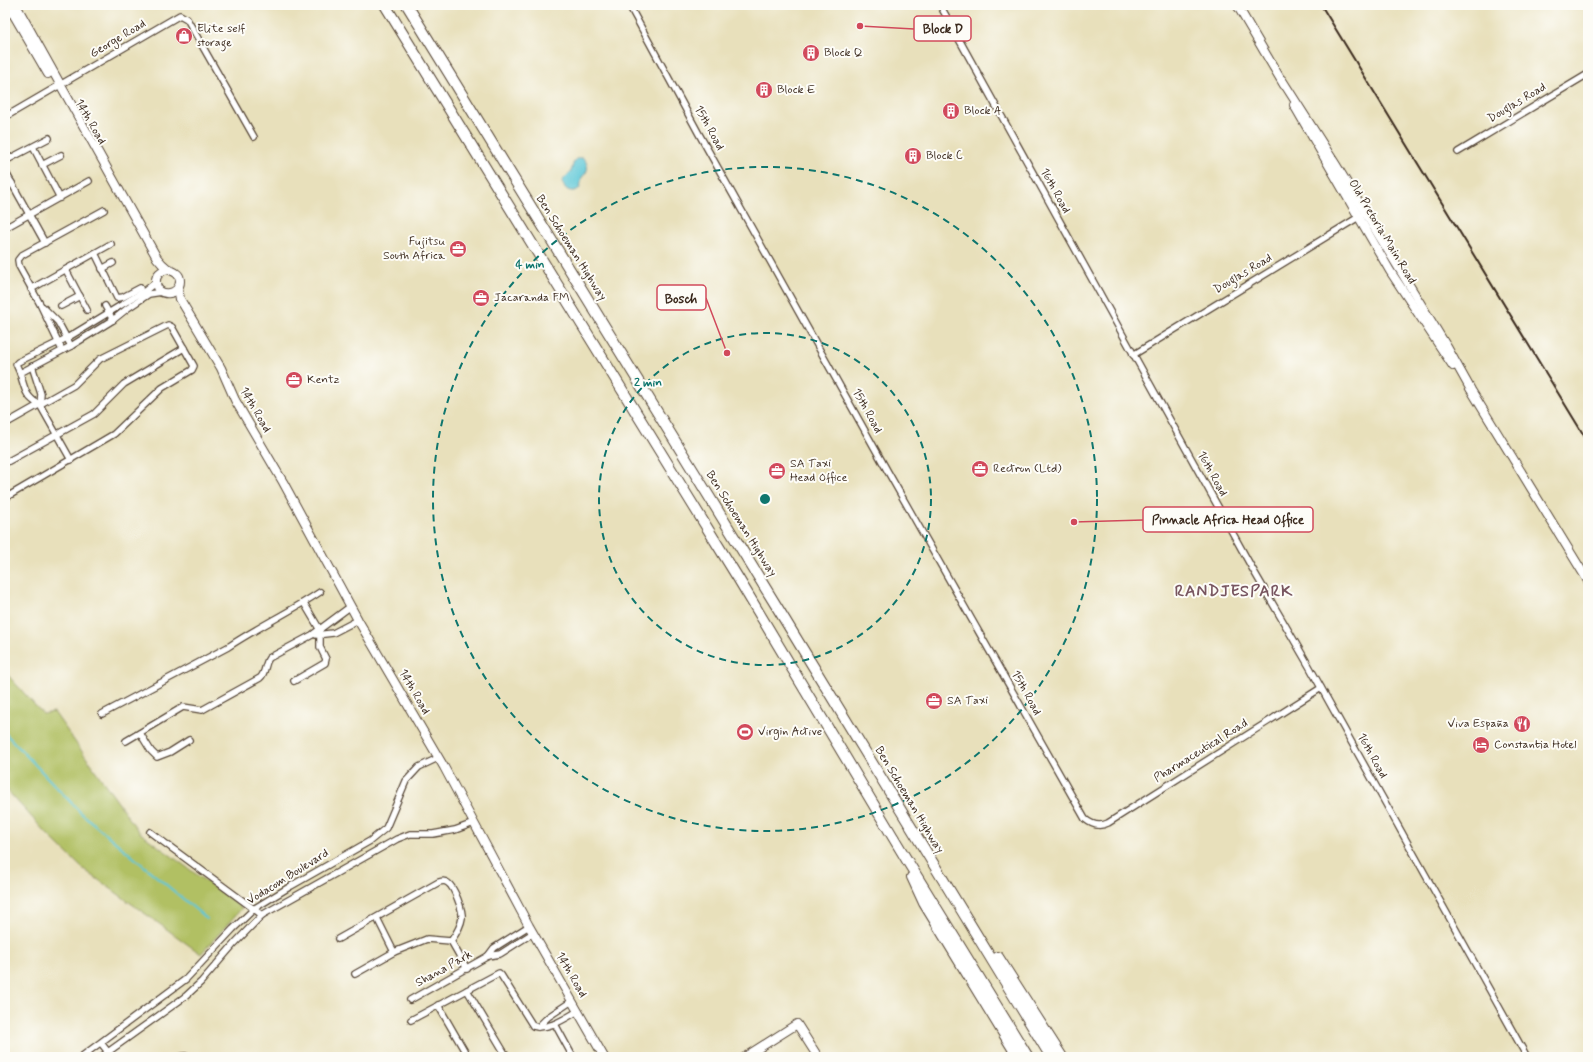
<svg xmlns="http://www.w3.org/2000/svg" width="1593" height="1062" viewBox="0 0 1593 1062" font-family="Mynerve,sans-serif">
<rect width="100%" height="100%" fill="#fdfcf7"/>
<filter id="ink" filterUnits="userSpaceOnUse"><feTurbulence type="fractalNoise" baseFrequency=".025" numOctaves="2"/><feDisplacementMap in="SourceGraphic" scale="8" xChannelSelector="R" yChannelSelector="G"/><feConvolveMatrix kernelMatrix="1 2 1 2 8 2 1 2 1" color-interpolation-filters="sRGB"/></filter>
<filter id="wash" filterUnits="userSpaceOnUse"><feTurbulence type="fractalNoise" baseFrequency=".012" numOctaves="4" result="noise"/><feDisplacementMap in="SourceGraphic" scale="16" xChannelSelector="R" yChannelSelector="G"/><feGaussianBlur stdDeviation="0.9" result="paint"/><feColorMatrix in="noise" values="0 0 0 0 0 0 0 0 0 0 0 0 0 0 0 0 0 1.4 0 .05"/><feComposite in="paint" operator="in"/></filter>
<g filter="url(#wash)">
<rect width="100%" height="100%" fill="#e8e0bb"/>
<polygon fill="#b1c063" stroke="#767540" points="5,672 43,714 54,712 139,832 242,908 201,954 82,868 47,834 5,788"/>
<path fill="#5cc7d7" stroke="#4c787a" d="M579,158H583C589,164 589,172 582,177L580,188C573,194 564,191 562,181C564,178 567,176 570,173C574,167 571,161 579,158Z"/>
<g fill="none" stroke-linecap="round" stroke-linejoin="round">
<polyline stroke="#5cc7d7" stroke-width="2" points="5,733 82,814 207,919"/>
</g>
</g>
<g filter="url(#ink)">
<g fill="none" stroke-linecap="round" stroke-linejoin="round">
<g stroke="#554536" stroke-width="8">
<g id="street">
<path d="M629,5L699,134L888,472L1085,819C1092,825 1100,827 1108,823L1321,688"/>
<polyline points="940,5 1252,568 1309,666 1527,1057"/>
<polyline points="5,16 14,11"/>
<polyline points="5,117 180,15 187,19 254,137"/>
<polyline points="33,147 60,198"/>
<polyline points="1458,152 1588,74"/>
<polyline points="5,161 49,138"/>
<polyline points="42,165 61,155"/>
<polyline points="5,171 45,243"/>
<polyline points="5,187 12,183"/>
<polyline points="5,228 89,181"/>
<polyline points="95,253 117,298 123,297 140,288"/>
<polyline points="102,269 113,263"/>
<polyline points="66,270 87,310"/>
<polyline points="156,282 146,290 67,338 18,362 16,364 20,373 71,346 113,320 128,308 149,294 162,292"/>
<polyline points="31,289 111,244"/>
<polyline points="61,306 80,296"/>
<polyline points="105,306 113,320"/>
<polyline points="43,307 58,322 71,346"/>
<polyline points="62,350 40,304 19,266 18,260 22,255 104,210"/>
<polyline points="1133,355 1362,215"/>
<path d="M20,373C25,389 25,397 40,405L41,394L32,366"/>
<polyline points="40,405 71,460"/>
<polyline points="5,424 74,385 100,359 168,325 172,327 194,366 192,370 162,388 114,434 5,498"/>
<polyline points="5,463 94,414 124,384 184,348"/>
<polyline points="304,603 320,630"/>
<polyline points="316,635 333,633 358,620"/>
<polyline points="294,681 325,663 326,659 320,647 320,635"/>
<path d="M102,714L228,647C258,627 290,612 320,592"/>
<polyline points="140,733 151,751 157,757 170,752 189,740"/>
<path d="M126,741L183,707L202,710L260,678C266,673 264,665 269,658L312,635L351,606"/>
<polyline points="150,832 262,915"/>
<polyline points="377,918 394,952"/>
<path d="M338,939L439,882C442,881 445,880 448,883C454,887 463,910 462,918C461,926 456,934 451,941L467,969"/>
<polyline points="488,956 494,948 529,926"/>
<polyline points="355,974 394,952 427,939 451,941"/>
<polyline points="467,990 507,1057"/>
<polyline points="410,1000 488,956 500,954 533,933"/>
<polyline points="438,1005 468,1057"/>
<path d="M411,1020L499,973L501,975L533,1026C549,1030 564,1019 578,1011"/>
<polyline points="555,1024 573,1057"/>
<polyline points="538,1027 548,1017 572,1001"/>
<polyline points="101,1043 112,1057"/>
<polyline points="81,1057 186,979 233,929 255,908 291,886 370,841 386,828 406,781 419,767 438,758"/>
<polyline points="101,1057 186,996 201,982 234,944 262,915 397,839 410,834 433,834 455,830 474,823"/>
<polyline points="180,1057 185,1056 188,1057"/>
</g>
</g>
<g stroke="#554536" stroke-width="10">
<g id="secondary">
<polyline points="8,5 48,74"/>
<path d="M16,5L157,258C160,262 164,266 168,269C174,272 180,273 180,281C180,296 157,298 156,283C155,275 161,270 169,269"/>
<polyline points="1237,5 1284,85"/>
<polyline points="1282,80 1336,165 1447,347 1471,390 1588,581"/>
<polyline points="1294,105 1390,271 1453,366"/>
<polyline points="178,288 180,299 221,368 235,400 283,482 358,620 444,767 529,926 604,1057"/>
<polyline points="745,1057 797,1024 818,1057"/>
</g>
</g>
<g stroke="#554536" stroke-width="12">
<g id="highway">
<polyline points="385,5 738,578 908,862 1028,1057"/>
<polyline points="407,5 777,607 1051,1057"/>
<polyline points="912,877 924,903 1018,1057"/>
<polyline points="998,957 1062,1057"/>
</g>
</g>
<use href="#street" stroke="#fff" stroke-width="5.5"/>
<use href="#secondary" stroke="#fff" stroke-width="8"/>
<use href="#highway" stroke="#fff" stroke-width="10"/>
<polyline stroke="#3b2a1e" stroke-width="2" points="1321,5 1588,442"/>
</g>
</g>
<g fill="none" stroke="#0f766e" stroke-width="2" stroke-dasharray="7 5">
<circle cx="765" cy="499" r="166"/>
<circle cx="765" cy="499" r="332"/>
</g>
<defs>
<g id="shop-disc" transform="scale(0.9)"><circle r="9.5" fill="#d1495b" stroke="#fdfcf7"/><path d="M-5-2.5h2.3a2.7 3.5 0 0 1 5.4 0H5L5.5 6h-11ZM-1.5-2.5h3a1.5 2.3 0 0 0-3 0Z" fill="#fff"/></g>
<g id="building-disc" transform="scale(0.9)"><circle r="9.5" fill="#d1495b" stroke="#fdfcf7"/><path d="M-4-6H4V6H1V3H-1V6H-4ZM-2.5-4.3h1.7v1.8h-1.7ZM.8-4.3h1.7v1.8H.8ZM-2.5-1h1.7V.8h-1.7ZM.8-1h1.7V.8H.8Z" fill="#fff"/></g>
<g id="office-disc" transform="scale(0.9)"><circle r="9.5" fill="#d1495b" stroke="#fdfcf7"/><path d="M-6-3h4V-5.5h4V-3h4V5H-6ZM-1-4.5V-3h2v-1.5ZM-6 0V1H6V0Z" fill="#fff"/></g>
<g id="restaurant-disc" transform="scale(0.9)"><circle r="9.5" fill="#d1495b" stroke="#fdfcf7"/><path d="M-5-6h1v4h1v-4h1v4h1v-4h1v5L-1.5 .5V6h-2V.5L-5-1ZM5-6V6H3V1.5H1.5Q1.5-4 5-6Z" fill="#fff"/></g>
<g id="stadium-disc" transform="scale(0.9)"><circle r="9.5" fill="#d1495b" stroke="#fdfcf7"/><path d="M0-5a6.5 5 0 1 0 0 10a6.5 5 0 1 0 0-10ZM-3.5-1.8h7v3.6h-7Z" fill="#fff"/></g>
<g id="hotel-disc" transform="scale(0.9)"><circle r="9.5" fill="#d1495b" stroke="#fdfcf7"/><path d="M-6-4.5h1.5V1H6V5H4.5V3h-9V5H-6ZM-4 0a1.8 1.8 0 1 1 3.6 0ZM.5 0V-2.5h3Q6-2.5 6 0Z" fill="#fff"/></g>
</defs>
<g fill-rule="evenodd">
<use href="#shop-disc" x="184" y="36"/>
<use href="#building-disc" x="811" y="53"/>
<use href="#building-disc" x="764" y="90"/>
<use href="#building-disc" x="951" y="111"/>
<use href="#building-disc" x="913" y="156"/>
<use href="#office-disc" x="458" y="249"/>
<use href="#office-disc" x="481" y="298"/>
<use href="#office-disc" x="294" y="380"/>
<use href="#office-disc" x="980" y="469"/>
<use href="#office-disc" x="777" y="471"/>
<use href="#office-disc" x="934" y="701"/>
<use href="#restaurant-disc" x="1522" y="724"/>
<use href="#stadium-disc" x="745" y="732"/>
<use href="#hotel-disc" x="1481" y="745"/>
</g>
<g text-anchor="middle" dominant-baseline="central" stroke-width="4" stroke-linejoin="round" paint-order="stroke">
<g font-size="12" fill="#3b2a1e" stroke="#fdfcf7" text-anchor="start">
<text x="197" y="29">Elite self<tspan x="197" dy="14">storage</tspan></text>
<text x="824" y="53">Block Q</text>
<text x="777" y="90">Block E</text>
<text x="964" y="111">Block A</text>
<text x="926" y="156">Block C</text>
<text x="445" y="242" text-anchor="end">Fujitsu<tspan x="445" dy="14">South Africa</tspan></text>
<text x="494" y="298">Jacaranda FM</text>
<text x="307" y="380">Kentz</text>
<text x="790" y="464">SA Taxi<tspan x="790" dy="14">Head Office</tspan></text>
<text x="993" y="469">Rectron (Ltd)</text>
<text x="947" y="701">SA Taxi</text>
<text x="1509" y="724" text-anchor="end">Viva España</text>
<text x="758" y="732">Virgin Active</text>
<text x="1494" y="745">Constantia Hotel</text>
</g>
<g font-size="12" fill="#3b2a1e" stroke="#fdfcf7">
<text transform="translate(118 39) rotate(-31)">George Road</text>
<text transform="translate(1517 103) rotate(-31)">Douglas Road</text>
<text transform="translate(90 122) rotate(60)">14th Road</text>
<text transform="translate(709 128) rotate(61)">15th Road</text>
<text transform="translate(1055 191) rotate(61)">16th Road</text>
<text transform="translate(1382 232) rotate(59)">Old Pretoria Main Road</text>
<text transform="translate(571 248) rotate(58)">Ben Schoeman Highway</text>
<text transform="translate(1243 274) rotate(-31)">Douglas Road</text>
<text transform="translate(255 410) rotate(60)">14th Road</text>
<text transform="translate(867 411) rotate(61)">15th Road</text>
<text transform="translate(1212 474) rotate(61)">16th Road</text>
<text transform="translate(741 524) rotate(58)">Ben Schoeman Highway</text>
<text transform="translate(414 692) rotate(60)">14th Road</text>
<text transform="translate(1026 693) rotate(61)">15th Road</text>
<text transform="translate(1201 751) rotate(-32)">Pharmaceutical Road</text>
<text transform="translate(1372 756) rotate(61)">16th Road</text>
<text transform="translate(909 800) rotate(59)">Ben Schoeman Highway</text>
<text transform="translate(288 877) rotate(-32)">Vodacom Boulevard</text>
<text transform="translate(444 969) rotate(-29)">Shana Park</text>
<text transform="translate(571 975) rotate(60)">14th Road</text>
</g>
<g font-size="16" font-weight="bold" letter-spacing="1" fill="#785660" stroke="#fdfcf7">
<text x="1234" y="591">RANDJESPARK</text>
</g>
</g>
<circle cx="765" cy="499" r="6" fill="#0f766e" stroke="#fdfcf7" stroke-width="2"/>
<g font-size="12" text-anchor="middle" font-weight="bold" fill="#0f766e" stroke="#fdfcf7" stroke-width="4" stroke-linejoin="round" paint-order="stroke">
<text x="530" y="268">4 min</text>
<text x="648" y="386">2 min</text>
</g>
<path fill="none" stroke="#d1495b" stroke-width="1.5" d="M860 26L914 29M727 353L706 298M1074 522L1143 520"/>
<g fill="#d1495b" stroke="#fdfcf7" stroke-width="1.5">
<circle cx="860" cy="26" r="4"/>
<circle cx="727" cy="353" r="4"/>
<circle cx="1074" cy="522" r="4"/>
</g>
<g fill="#fdfcf7" stroke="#d1495b" stroke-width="1.5">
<rect x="914" y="16" width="57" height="25" rx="4"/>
<rect x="657" y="285" width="49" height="25" rx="4"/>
<rect x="1143" y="507" width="170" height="25" rx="4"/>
</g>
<g font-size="13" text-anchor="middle" font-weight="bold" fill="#3b2a1e">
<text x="943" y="33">Block D</text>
<text x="681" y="303">Bosch</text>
<text x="1228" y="524">Pinnacle Africa Head Office</text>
</g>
<rect width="1593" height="1062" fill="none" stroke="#fdfcf7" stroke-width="20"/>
</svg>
